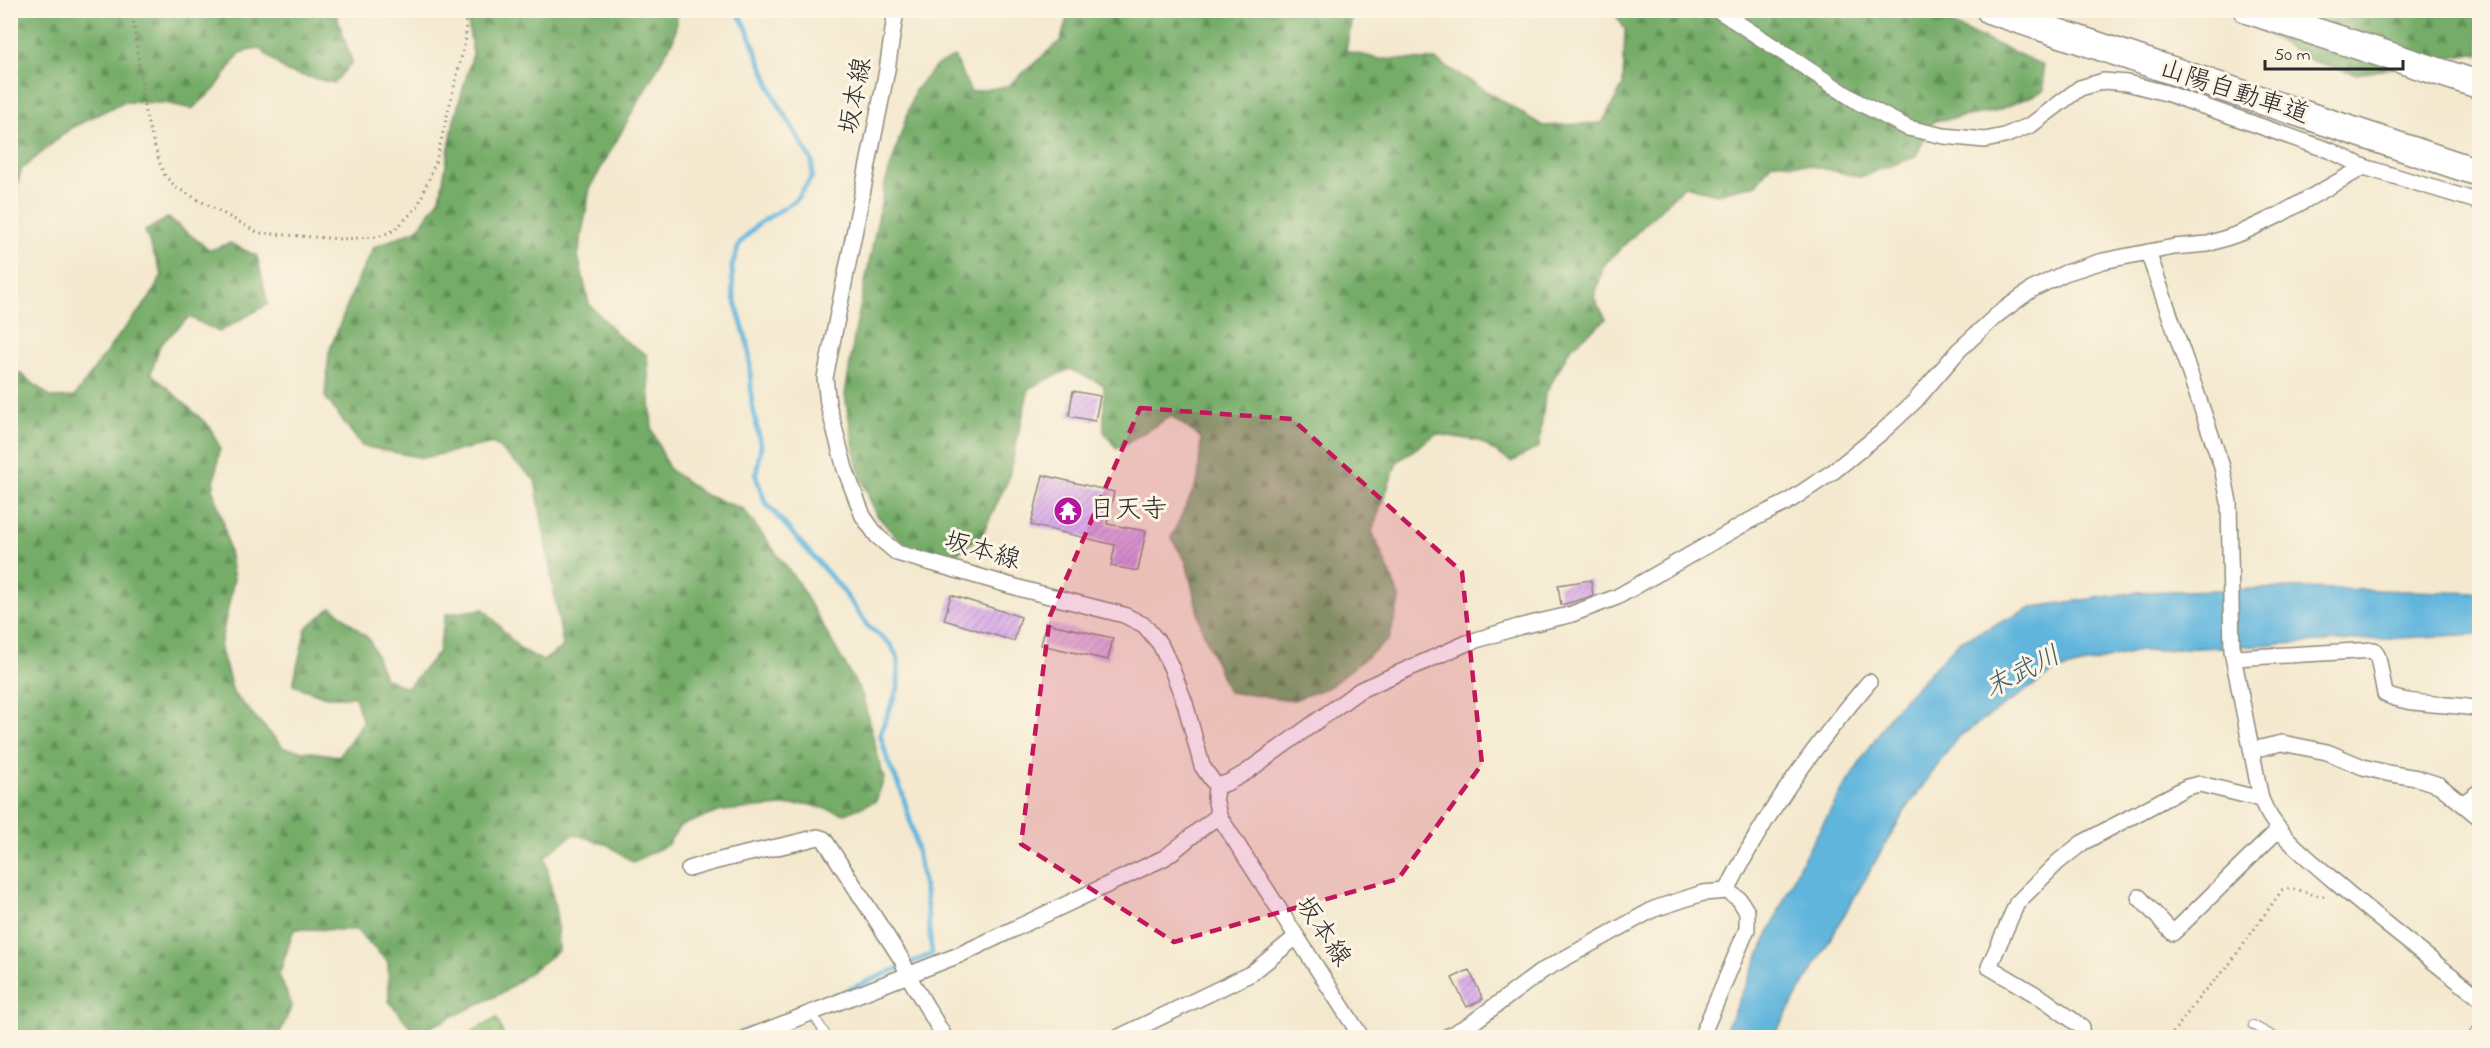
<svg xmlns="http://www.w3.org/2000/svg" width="2490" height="1048" viewBox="0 0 2490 1048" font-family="'Indie Flower','Klee One',sans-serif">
<defs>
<pattern id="forest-firs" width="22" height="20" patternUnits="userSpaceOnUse" patternTransform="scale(1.5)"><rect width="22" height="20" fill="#74ac68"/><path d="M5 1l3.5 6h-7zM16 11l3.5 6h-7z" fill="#5f8c56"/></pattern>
<pattern id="park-crowns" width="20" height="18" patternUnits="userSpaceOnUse" patternTransform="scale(1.5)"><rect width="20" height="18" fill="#91c778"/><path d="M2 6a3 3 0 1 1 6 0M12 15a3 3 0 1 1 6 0" fill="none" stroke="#77a263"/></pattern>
<pattern id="building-hatch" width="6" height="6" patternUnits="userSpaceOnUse" patternTransform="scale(1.5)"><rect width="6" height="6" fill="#d5a3e9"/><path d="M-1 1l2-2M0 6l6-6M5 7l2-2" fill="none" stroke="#ad85bd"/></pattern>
</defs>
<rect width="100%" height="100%" fill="#fcf5e5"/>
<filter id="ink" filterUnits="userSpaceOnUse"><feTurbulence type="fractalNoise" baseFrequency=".0167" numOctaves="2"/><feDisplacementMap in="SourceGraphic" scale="12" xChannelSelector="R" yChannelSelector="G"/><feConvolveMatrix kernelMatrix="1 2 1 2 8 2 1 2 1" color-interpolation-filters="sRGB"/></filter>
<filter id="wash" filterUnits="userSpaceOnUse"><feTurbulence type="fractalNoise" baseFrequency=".008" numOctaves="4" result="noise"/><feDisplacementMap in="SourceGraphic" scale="24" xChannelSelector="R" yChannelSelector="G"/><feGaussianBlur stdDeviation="1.35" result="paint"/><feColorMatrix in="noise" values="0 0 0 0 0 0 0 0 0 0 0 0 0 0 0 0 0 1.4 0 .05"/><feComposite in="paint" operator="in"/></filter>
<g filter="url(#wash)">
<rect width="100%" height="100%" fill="#f4e9cf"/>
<g fill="url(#forest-firs)" stroke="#506c4a" stroke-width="1.5">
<polygon points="11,10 335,11 352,62 334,83 287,72 259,48 240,53 215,89 192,109 165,103 123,102 71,128 21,170 11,210"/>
<polygon points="466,11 678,11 674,38 590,188 578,256 589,304 621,338 647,355 652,429 669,469 705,495 743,509 797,581 862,694 884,779 876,801 845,814 807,804 721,811 680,826 667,845 633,862 608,845 574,834 545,856 557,919 558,951 504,992 416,1034 389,1001 388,962 356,930 294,929 279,975 292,1006 278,1037 11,1037 11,371 21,374 52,398 74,397 116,339 149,299 162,275 145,231 168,218 210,250 230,243 257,256 268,304 219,332 189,317 160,345 151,373 210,427 220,448 213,490 224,524 234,579 220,646 233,693 284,748 339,756 363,722 355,697 326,697 293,685 306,628 332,607 370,640 385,678 407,688 438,653 446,614 484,609 520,649 543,661 563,646 535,480 493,443 423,458 362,446 325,397 329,352 356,283 374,247 418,229 440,198 454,120 473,54"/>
<polygon points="1069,11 1353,11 1346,51 1380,59 1436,60 1543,126 1602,123 1623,85 1625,29 1613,11 1922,11 2043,65 2044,91 1993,112 1934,121 1915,157 1860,177 1808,165 1772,162 1757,184 1718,194 1684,186 1604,265 1594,298 1606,319 1570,349 1545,395 1539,447 1511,462 1479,441 1436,434 1397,462 1372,531 1400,598 1389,639 1329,687 1294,700 1228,692 1202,629 1186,561 1171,538 1198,480 1201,438 1171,416 1117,449 1104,432 1104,385 1070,369 1029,388 1008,480 982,535 949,559 899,540 875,513 857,466 845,395 855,332 885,184 915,90 937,65 954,57 971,92 1008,86 1061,40"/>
<polygon points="2255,11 2479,11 2479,55 2473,54 2357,74 2312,61 2259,29"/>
</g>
<polygon fill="url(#park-crowns)" stroke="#5e7952" stroke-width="1.5" points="497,1018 504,1037 462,1037"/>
<polygon fill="#61b5dd" stroke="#467084" stroke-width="1.5" points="2300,588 2479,593 2479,634 2139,651 2053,672 1957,738 1904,812 1773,1037 1722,1038 1800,864 1842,791 1893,711 1960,641 2034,607 2139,592"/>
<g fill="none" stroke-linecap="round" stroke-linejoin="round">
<g stroke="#61b5dd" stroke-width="5">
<polyline points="736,10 746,27 775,98 812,161 812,177 795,201 758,224 739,244 732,266 733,294 749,349 752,404 761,446 756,476 765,502 840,587 868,626 891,645 898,659 898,688 880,734 888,762 902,792 914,835 926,898 932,954 824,1000"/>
<polyline points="726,1038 749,1030"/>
</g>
</g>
<g id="blocks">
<g fill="url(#building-hatch)">
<polygon points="1073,391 1100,396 1095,421 1069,416"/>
<polygon points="1043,475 1114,492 1107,524 1146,531 1138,571 1111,566 1115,545 1031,525"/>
<polygon points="1591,580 1593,596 1561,605 1558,585"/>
<polygon points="951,595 1021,617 1014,641 944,620"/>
<polygon points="1046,623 1113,638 1108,660 1041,645"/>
<polygon points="1469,970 1483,999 1467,1007 1452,978"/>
</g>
</g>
</g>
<g filter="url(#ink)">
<use href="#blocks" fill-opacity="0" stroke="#908a7d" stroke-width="1.5"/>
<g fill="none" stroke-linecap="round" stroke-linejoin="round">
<g stroke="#908a7d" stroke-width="10">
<g id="service">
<polyline points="812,1013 828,1038"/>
<polyline points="2253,1025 2277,1038"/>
</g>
</g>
<g stroke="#908a7d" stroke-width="18">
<g id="minor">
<polyline points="896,10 887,70 825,378 828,404 845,469 863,516 877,536 897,553 1026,590 1124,615 1144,625 1160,644 1171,667 1185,703 1202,766 1216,786 1215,798 1219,816 1362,1038"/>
<polyline points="1718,10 1858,102 1908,128 1944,136 1985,140 2004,136 2031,125 2080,88 2104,81 2127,83 2166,93 2331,151 2364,167 2480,202"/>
<path d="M2148,252L2222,467L2229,502L2232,651L2261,799C2275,834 2305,855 2333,880C2380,921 2430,959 2480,998"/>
<path d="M2234,658L2374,650L2378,657L2385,694C2406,706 2453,703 2480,709"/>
<polyline points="2252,750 2282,743 2327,752 2363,767 2387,773 2417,778 2439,785 2480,818"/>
<polyline points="1216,786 1227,783 1245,773 1360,690 1467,643 1518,627 1569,615 1617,597 1749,521 1786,503 1834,471 1882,432 1915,401 1959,350 1997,315 2031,290 2065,273 2103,261 2174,247 2208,244 2241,233 2279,215 2364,167"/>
<polyline points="2464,803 2480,791"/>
<path d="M689,869C731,855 775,849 818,837L824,839L902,960L909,977L945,1038"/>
<path d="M1727,891C1762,817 1816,744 1869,682"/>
<polyline points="2139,897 2173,933 2278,830"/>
<polyline points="2082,1027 2045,1000 1989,967 2017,903 2058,862 2082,843 2187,787 2200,784 2261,799"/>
<path d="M747,1038L959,955L1164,858C1183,845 1199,828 1219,816"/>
<polyline points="1117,1038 1252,973 1296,937"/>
<polyline points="1445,1038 1472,1023 1542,971 1654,909 1703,893 1727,891 1739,899 1747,912 1747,929 1701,1038"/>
<polyline points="2476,1038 2480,1032"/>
</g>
</g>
<g stroke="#908a7d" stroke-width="30">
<g id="motorway">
<polyline points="1990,10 2480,173"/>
<polyline points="2248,10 2480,85"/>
</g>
</g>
<g stroke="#908a7d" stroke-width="3" stroke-dasharray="1.5 4.5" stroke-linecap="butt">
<polyline points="132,10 145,113 159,161 165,176 177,188 259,233 341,239 378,237 395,230 418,206 436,161 466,38 465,10"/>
<path d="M2169,1038L2204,991L2226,969L2282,890C2297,886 2310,896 2325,896"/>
</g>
<use href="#service" stroke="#fff" stroke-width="8"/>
<use href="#minor" stroke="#fff" stroke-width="15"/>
<use href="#motorway" stroke="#fff" stroke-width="27"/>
</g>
</g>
<path fill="#c2185b" fill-opacity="0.2" stroke="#c2185b" stroke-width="4.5" stroke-dasharray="12 8" stroke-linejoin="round" d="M1140,408L1292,419L1462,572L1482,764L1398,879L1174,942L1021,844L1050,616Z"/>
<defs>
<g id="temple-disc" transform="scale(1.5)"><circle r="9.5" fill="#b5179e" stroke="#fcf5e5"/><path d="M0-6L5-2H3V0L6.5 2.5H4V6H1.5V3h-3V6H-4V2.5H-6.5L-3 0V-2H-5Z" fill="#fff"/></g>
</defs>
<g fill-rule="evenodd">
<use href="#temple-disc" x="1068" y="511"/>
</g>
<g text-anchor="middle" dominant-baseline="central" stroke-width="6" stroke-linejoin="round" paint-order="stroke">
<g font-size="26" fill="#2b2b2b" stroke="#fcf5e5">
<text transform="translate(2234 93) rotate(18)">山陽自動車道</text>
<text transform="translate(857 96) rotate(-79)">坂本線</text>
<text transform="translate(982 552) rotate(16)">坂本線</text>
<text transform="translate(1322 932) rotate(56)">坂本線</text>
</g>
<g font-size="26" fill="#2b2b2b" stroke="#fcf5e5" text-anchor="start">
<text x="1089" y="511">日天寺</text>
</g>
<g font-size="27" font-style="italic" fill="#3e5b69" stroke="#fcf5e5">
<text transform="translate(2023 673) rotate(-27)">末武川</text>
</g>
</g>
<rect width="2490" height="1048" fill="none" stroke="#fcf5e5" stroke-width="36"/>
<path d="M2265 60v9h138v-9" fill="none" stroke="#2b2b2b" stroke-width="3"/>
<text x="2274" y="60" font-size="18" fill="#2b2b2b" stroke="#fcf5e5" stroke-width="4.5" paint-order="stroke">50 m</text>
</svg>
